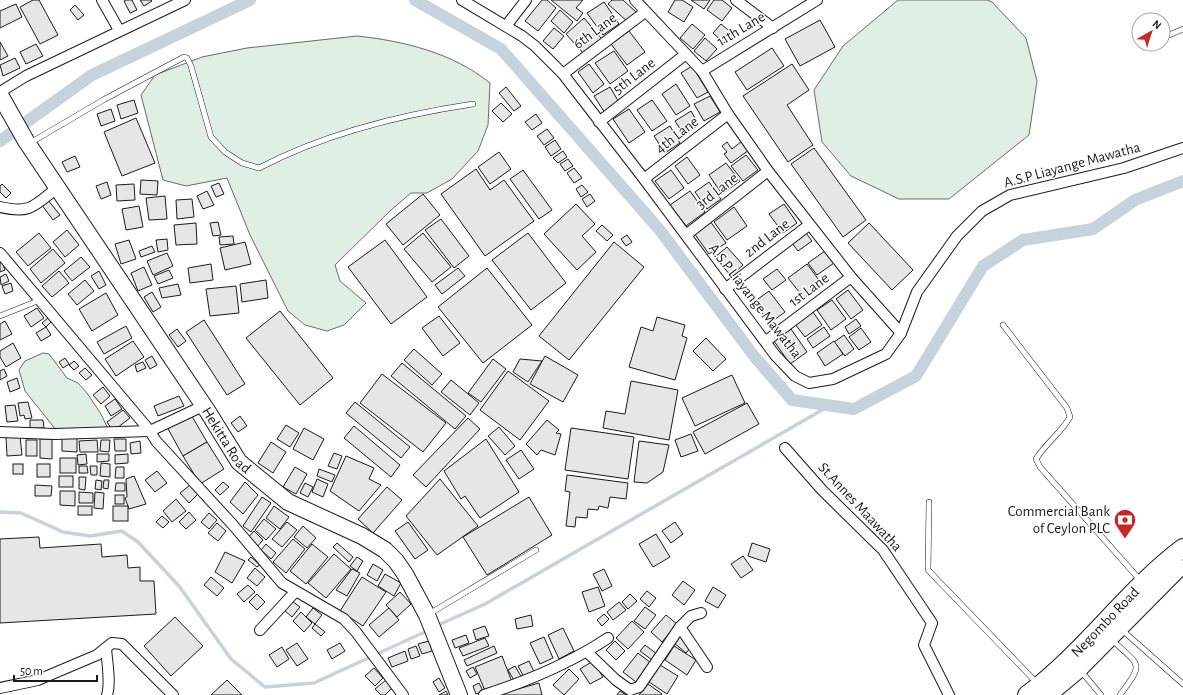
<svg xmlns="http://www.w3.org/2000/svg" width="1183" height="695" viewBox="0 0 1183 695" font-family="'Alegreya Sans',sans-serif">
<rect width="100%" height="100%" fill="#fff"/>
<g fill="#e0efe3" stroke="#6a6a6a">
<polygon points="898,0 987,0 992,2 1026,38 1037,81 1029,135 949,199 899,199 851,176 822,142 814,90 843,46"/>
<path d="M357,36C404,41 453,53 490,83L488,125L478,151L452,179L427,193H411L391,210L335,265L340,281L366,303L344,325L327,331L305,325L288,311L250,235L227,178L186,186L163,180L141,95L155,75L202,57L247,48Z"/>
<polygon points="43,353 49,354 67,378 78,383 87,393 101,414 108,429 56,430 25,391 19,370 25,361"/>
</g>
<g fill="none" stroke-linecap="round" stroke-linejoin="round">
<g stroke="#c6d2dc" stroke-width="3.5">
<polyline points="0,512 21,513 63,532 90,536 122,531 138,542 179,586 231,659 265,687 314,683 429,630"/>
<polyline points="436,626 485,604 829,406"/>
</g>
<g stroke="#c6d2dc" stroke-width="12">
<polyline points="415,0 501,49 659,229 754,356 792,400 854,409 916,376 983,266 1023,240 1093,229 1135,200 1183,181"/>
<polyline points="0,141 92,75 250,0"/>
</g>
</g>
<g fill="#e6e6e6" stroke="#1a1a1a">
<polygon points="33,0 39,0 58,35 40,44 20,7"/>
<polygon points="126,0 132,0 137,10 130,13 124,1"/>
<polygon points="140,0 151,0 152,1 144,6"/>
<polygon points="542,0 547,0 556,8 538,31 525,21"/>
<polygon points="551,0 583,0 576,8 583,13 577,21"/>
<polygon points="612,0 623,0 637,13 628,22 608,4"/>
<polygon points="675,0 682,0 693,7 684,22 668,12"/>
<polygon points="691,0 710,0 704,9"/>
<polygon points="714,0 722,0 732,8 722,21 707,10"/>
<polygon points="604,2 619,24 603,35 587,13"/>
<polygon points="16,4 22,17 0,28 0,11"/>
<polygon points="75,5 84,15 78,20 70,10"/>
<polygon points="560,10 573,22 564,33 551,21"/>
<polygon points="584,18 602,39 584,54 566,34"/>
<polygon points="820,20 835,47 800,66 785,39"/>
<polygon points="692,24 705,35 693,49 680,38"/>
<polygon points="721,24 733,34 724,43 713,33"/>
<polygon points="554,28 564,36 553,49 543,41"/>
<polygon points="629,31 645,52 627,65 611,44"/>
<polygon points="705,38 717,49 706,61 694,51"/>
<polygon points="0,42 8,56 0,60"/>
<polygon points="36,44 43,56 26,64 20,52"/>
<polygon points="772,48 784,66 747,90 735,72"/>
<polygon points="614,51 628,71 610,84 595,63"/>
<polygon points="15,58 20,68 3,76 0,65"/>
<polygon points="589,64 604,84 593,93 578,72"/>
<polygon points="792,64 809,90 787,105 813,145 788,162 743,96"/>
<polygon points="692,66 708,92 697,98 681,73"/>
<polygon points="676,84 690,106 676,115 662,94"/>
<polygon points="506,87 521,106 514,111 499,93"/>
<polygon points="610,87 620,104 605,113 594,96"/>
<polygon points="710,96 720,112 704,121 694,104"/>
<polygon points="134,100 138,113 121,119 117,105"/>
<polygon points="652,100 667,121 652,131 637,110"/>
<polygon points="501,103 512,114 503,122 492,111"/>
<polygon points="111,109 115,121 101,126 97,114"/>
<polygon points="629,109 645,132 629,143 613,119"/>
<polygon points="691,111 699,125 684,135 675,121"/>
<polygon points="536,114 542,123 532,130 525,122"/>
<polygon points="136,118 155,163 122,176 104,132"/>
<polygon points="670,126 680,143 665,153 654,136"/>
<polygon points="547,129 554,138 544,145 537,136"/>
<polygon points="555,140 561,149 551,156 545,147"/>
<polygon points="742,141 749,150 731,163 724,154 727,152 722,146 727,142 732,149"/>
<polygon points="814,148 866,220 843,237 791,164"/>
<polygon points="563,151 567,157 558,163 553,158"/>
<polygon points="499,152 511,169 490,184 478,167"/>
<polygon points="746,155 758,170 743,181 731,166"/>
<polygon points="75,156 80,167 67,172 62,162"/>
<polygon points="687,157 700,175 688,184 675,166"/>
<polygon points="568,159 573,166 565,171 560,164"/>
<polygon points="726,163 740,181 722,194 709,175"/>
<polygon points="574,168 582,178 574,183 567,173"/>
<polygon points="476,169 490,190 504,180 534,221 485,256 441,194"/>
<polygon points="523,170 552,210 539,219 510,179"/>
<polygon points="671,170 684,188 669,199 655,181"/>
<polygon points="141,180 158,181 157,195 140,194"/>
<polygon points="107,182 111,195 101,199 96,186"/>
<polygon points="709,182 721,199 707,209 695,192"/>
<polygon points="219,183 224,194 216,197 211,186"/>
<polygon points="2,184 11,193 6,198 0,192 0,186"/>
<polygon points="134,184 135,200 117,201 116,185"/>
<polygon points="582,185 588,192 581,197 576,189"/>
<polygon points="207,191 214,205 203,209 197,196"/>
<polygon points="690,191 705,212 686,226 670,205"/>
<polygon points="423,194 440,215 403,245 386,224"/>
<polygon points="590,194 595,201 587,207 582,199"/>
<polygon points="165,196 167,219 149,220 146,198"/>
<polygon points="47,199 60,215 53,220 41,204"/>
<polygon points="192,199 194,217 177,219 176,200"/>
<polygon points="576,204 595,224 582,236 596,252 577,270 544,234"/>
<polygon points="784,204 797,223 783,233 769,214"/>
<polygon points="139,206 143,227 126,230 122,209"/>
<polygon points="734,207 747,226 727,240 714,222"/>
<polygon points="441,219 469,256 454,268 425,230"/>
<polygon points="710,221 726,243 709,254 694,233"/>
<polygon points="218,222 221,235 213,236 210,223"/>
<polygon points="196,223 197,244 176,245 174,225"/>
<polygon points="869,223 913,270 892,290 848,243"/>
<polygon points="602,225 613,235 607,241 596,231"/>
<polygon points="67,230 79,245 65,257 53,242"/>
<polygon points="39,233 51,248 28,266 16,252"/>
<polygon points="423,233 451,267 432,282 404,249"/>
<polygon points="528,233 566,283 531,310 492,260"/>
<polygon points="806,233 812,241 798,251 792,243"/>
<polygon points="627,235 632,242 626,246 621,239"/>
<polygon points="233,236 234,244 220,245 219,237"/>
<polygon points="167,239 168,250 158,252 156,240"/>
<polygon points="129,240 136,259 121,264 115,244"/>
<polygon points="385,240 427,297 391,324 348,267"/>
<polygon points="245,242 251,264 225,270 220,248"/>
<polygon points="614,242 644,267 569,360 539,336"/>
<polygon points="152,246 155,252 141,257 139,251"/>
<polygon points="727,247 743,265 731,276 715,257"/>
<polygon points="53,249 65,263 41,283 30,269"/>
<polygon points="825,251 834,263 817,275 808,263"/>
<polygon points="167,253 173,266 153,275 147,261"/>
<polygon points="81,257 90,267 72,281 64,271"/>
<polygon points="2,262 5,270 0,272 0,263"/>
<polygon points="211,264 213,280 190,283 188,268"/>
<polygon points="807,264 822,284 804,298 788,278"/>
<polygon points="144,267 152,285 138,291 131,273"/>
<polygon points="458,268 465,276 442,294 435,285"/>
<polygon points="487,268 532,325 483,363 438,307"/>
<polygon points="777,269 786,280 772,290 763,279"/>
<polygon points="169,270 173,278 158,284 154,276"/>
<polygon points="59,271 69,283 52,297 42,286"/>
<polygon points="99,271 106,285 99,289 91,276"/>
<polygon points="6,274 9,281 1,285 0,277"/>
<polygon points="85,280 94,291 77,305 68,294"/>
<polygon points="266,280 268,298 242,302 240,284"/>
<polygon points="11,283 13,291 5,294 2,286"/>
<polygon points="178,284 181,295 162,298 159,288"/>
<polygon points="236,286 239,313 210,316 206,289"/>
<polygon points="848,290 863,310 851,319 836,299"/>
<polygon points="769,291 785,312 770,323 754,302"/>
<polygon points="152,292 161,307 153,312 144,297"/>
<polygon points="106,293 118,315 92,331 79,309"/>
<polygon points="832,300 846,319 831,330 817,310"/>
<polygon points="37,308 44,318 31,327 24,316"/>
<polygon points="280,311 333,378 300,405 246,338"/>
<polygon points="813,312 822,325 805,337 795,324"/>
<polygon points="439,316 460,343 443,356 422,328"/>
<polygon points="49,317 52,321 46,327 42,323"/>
<polygon points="657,317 685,325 682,336 687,338 675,380 629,367 641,327 653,331"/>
<polygon points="856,319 861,326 849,334 845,327"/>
<polygon points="204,320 245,384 227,395 186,332"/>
<polygon points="5,321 12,334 0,340 0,324"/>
<polygon points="126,326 132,338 104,354 97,342"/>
<polygon points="46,327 51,335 41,341 36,333"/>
<polygon points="824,327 830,336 813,348 807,339"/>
<polygon points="861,328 871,342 859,350 849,337"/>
<polygon points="177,329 186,341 178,347 169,335"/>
<polygon points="791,329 807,352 790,364 774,341"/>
<polygon points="844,335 854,349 845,356 834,342"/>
<polygon points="706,338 726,359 713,371 693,351"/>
<polygon points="133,341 144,357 116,376 105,359"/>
<polygon points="834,341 843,354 825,366 817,353"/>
<polygon points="13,343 21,358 6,367 0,357 0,351"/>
<polygon points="414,349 442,374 432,385 404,360"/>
<polygon points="152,356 157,365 150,369 145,360"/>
<polygon points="545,356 578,375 563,402 530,384"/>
<polygon points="65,358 69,364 63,368 59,362"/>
<polygon points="493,359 506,369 481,402 468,393"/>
<polygon points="520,359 542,361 528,382 513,372"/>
<polygon points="74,361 79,366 74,370 69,365"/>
<polygon points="143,362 146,368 137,372 135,365"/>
<polygon points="402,363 466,416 455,429 391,376"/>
<polygon points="85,368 92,375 86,380 79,373"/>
<polygon points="4,369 7,376 0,380 0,371"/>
<polygon points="508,371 549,401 520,440 480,410"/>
<polygon points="382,374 446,423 423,452 360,403"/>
<polygon points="732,375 745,403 695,426 682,398"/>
<polygon points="17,378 20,388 10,392 7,382"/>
<polygon points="451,380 479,403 470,415 441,392"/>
<polygon points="631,381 678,390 669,440 603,428 606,411 625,414"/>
<polygon points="103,387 110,396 101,404 93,395"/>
<polygon points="179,396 184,406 158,416 154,406"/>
<polygon points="115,399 122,409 111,416 105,406"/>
<polygon points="28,402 32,418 25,419 24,415 20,416 18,403"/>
<polygon points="355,402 410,447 401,458 346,413"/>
<polygon points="747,403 759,424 705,454 693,432"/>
<polygon points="15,405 18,421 7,422 5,406"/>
<polygon points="123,410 130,418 113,431 107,422"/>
<polygon points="190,413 207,442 183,456 167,427"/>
<polygon points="240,416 247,426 238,432 231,423"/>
<polygon points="468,418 480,429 426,487 413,475"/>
<polygon points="30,420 43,420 44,428 30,428"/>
<polygon points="547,420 559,430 556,433 561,434 555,455 541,450 537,455 526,444"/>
<polygon points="286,425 299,433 290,447 277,439"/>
<polygon points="354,426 400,465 391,477 344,438"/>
<polygon points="499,427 515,446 505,455 488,436"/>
<polygon points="304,428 324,439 313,460 293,449"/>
<polygon points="571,428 634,437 628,479 565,470"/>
<polygon points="691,434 698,451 681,457 675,440"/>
<polygon points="20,436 22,455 7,456 6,437"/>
<polygon points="62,438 77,438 77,452 62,451"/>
<polygon points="40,439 52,439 52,459 40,458"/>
<polygon points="114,439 126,439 126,451 115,451"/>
<polygon points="486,439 519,492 480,518 465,496 461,499 444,471"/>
<rect x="26" y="440" width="11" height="16"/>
<polygon points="97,440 98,452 80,452 79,441"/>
<polygon points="101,440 110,440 109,452 100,451"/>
<polygon points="140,441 141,453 131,454 130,443"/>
<polygon points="639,441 669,445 663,472 647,483 634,482"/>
<polygon points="207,442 224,469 200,484 183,456"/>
<polygon points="271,442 286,452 273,473 258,463"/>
<polygon points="521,450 534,469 519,479 506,460"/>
<polygon points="334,453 342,456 337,469 328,466"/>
<polygon points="86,454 87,464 78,465 77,455"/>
<polygon points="97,454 109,454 109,461 97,462"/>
<polygon points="128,454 128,463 115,464 115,455"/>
<polygon points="346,456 374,468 369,479 381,485 359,511 330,491"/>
<rect x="60" y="458" width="16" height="15"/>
<polygon points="101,463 110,464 110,477 100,476"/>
<rect x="13" y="464" width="10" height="10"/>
<rect x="37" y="464" width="13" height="13"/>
<polygon points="79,466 87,466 88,473 79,473"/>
<polygon points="90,466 97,466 97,475 91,475"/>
<polygon points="116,467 124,467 124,478 115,478"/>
<polygon points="295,467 307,474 296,494 283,487"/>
<polygon points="319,469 335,475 332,482 317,476"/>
<polygon points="157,471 167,483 155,492 145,480"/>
<polygon points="567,475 628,483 626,499 610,497 608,508 599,506 598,510 588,509 587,518 576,517 575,527 566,526 570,492 565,491"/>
<rect x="59" y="476" width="14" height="11"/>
<polygon points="134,476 146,504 129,509 125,498 127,497 126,479"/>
<polygon points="79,477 86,477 85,490 79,489"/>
<polygon points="317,479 328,484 323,497 312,492"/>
<polygon points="440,479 478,526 437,555 406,516"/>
<polygon points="96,480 102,481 101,490 95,489"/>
<polygon points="104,480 109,480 108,489 103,488"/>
<polygon points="223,482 229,487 220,495 215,490"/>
<polygon points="245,482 258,495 243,514 230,502"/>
<polygon points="116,483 125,483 125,491 115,491"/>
<polygon points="305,483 313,487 308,497 300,493"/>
<polygon points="35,485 52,486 51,496 35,496"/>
<polygon points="190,485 198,494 189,503 180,493"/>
<polygon points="387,487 402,500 373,533 358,519"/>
<polygon points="60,491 75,491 75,506 60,505"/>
<polygon points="79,492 93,493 93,503 79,503"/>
<polygon points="95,492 104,493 103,509 94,508"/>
<rect x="115" y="495" width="9" height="9"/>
<polygon points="262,497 271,503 251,532 243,526"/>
<polygon points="529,497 552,535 487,575 463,537"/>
<polygon points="176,499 186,511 172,522 163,511"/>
<rect x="78" y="506" width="14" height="9"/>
<rect x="113" y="506" width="15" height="15"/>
<polygon points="274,506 289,517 280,529 266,518"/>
<polygon points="189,512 196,520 186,529 179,522"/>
<polygon points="209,513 217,520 209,529 201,522"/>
<polygon points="162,516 169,522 163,528 156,522"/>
<polygon points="264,519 276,529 266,540 255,530"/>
<polygon points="287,522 297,530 282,547 272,539"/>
<polygon points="408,522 428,550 415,559 395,531"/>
<polygon points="675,522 683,534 671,543 662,531"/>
<polygon points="217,523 226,531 218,541 208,533"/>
<polygon points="303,526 316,538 307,548 294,537"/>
<polygon points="254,531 263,540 256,548 247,539"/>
<polygon points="656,534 670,557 653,567 639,544"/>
<polygon points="39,537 40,548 101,544 102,557 127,555 128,568 140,567 140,581 154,581 156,614 0,623 0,539"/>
<polygon points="293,539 305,549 286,573 273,562"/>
<polygon points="337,543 353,557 349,562 333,547"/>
<polygon points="752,543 770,549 766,562 748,556"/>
<polygon points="266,544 276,553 271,559 261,550"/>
<polygon points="312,544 328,557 306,584 290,571"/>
<polygon points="225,552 245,561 232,583 215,572"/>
<polygon points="334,554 351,569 326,598 308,583"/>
<polygon points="743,556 753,570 741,578 731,564"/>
<polygon points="251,557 260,565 257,567 248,560"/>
<polygon points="357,557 363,561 357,571 350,566"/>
<polygon points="373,564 383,570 377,581 367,575"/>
<polygon points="255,568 265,577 257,586 247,578"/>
<polygon points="352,569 360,573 347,596 336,590"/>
<polygon points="604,569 612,586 602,591 593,574"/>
<polygon points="385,574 401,583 394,596 378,586"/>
<polygon points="211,577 224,588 217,596 204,585"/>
<polygon points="362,577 386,592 363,626 340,611"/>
<polygon points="683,581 695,590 684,605 672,595"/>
<polygon points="248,585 255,592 244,602 237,594"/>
<polygon points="598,587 605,606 589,612 582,592"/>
<polygon points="713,587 726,595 718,608 705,601"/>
<polygon points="647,591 656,598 649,607 640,599"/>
<polygon points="400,592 411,604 397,617 386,605"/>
<polygon points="257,594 265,602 257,610 249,602"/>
<polygon points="630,594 637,601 628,609 622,602"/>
<polygon points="292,601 300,607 292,617 284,610"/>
<polygon points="619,602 626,610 613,620 607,612"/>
<polygon points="645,607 656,615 645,629 634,621"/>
<polygon points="313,608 322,615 315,624 306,617"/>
<polygon points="389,608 399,620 379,637 369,625"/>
<polygon points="301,612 312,623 304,632 293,621"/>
<polygon points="604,614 609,619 602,626 597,620"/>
<polygon points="531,615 533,626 517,629 515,619"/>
<polygon points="666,615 677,624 662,642 651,632"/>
<polygon points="175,617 203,646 171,676 144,646"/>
<polygon points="632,621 644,632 628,649 616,638"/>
<polygon points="315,624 325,632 321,636 312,628"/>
<polygon points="485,626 489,636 476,640 473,630"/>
<polygon points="563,628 574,651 559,659 548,635"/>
<polygon points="466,635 469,643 455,648 452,640"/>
<polygon points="679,635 692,646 686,653 673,642"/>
<polygon points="544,637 553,658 540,664 530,643"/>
<polygon points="485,638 489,646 463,656 459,648"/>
<polygon points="429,641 432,651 422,654 418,644"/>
<polygon points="615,641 625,651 616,660 606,650"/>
<polygon points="297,643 308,659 297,666 286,650"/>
<polygon points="340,643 345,651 332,659 327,650"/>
<polygon points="645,645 657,654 652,660 640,651"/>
<polygon points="416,646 420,656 411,659 408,649"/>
<polygon points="494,646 497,653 467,666 464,660"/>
<polygon points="674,646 696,660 687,675 665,660"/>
<polygon points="282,647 289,659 277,667 269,655"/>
<polygon points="405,651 408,661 392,667 388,658"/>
<polygon points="638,653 651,663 636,682 623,672"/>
<polygon points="502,656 512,682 486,693 475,667"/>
<polygon points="529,661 535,674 525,679 518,666"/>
<polygon points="593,661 603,677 590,684 580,669"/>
<polygon points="660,665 678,676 667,694 649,682"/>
<polygon points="515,666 522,678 515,682 508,670"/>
<polygon points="473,667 477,674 470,678 466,671"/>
<polygon points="374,668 383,678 375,686 365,676"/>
<polygon points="569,669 579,679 564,695 553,685"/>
<polygon points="439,678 445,688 439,692 433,682"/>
<polygon points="227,680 242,695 211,695"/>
<polygon points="386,680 393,687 385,695 381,695 375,689"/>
<polygon points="479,683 483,691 476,694 473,686"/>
<polygon points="539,683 542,695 497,695"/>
<polygon points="648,684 662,694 661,695 639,695"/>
<polygon points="446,691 448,695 439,695"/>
<polygon points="620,691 626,695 617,695"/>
</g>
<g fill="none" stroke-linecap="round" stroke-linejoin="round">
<g stroke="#1a1a1a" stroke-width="6">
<g id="lane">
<polyline points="1169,35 1183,29"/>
<path d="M30,143L105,99L184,57L187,58L191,66L211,137L225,152L242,163L259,168C326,133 399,115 473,104"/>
<polyline points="0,316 40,300"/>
<path d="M1003,325L1067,408L1070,417C1061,433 1046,443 1036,459L1040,467L1140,580"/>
<polyline points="929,502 928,570 1037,683"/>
<polyline points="429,614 536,550"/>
<polyline points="1122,630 1183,684"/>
<path d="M1112,640C1141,667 1144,662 1120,695"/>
<polyline points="1081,671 1101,695"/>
</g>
</g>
<g stroke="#1a1a1a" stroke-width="12">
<g id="street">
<polyline points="102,0 119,30"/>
<polyline points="462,0 522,36 535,46 563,74 644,179 775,355 795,376 809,383 833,379 886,354 901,333 917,292 957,236 982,211 1010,195 1124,168 1183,148"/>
<polyline points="635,0 702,71 728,114 768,171 851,277 901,333"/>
<polyline points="736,0 773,28"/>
<polyline points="506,26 526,0"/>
<polyline points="702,71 817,0"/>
<polyline points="563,74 645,12"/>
<polyline points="0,92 26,76 185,0"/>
<polyline points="599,122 686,54"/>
<polyline points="644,179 728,114"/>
<path d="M0,207C31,214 34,206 57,188"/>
<polyline points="686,235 768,171"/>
<polyline points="0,253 150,431 156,441 233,525 282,583 344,619 356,632 403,695"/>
<polyline points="725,289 809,225"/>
<polyline points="766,341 851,277"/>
<polyline points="0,432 55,434 150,431 203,406"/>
<polyline points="785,448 822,490 883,550 932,623 924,645 949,695"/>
<polyline points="680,627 707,667"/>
<polyline points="260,630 295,592"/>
<path d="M106,648C107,662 111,683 107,695"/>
<polyline points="587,652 616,680 630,690 639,687 680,627 691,616 701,613"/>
<polyline points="0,688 38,680 97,655 112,643 122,644 173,695"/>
<path d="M484,695C528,681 569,664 608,638"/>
</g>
</g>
<g stroke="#1a1a1a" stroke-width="18">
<g id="primary">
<path id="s1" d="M0,95L26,141L208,412L239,462L288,502L362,536L385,550L396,561L405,574L427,615L459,695"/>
</g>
</g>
<g stroke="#1a1a1a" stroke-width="20">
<g id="highway">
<path id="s2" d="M1027,695C1085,652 1126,591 1183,548"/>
<polyline points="1047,695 1078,669 1178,568"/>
</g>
</g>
<use href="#lane" stroke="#fff" stroke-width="5"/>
<use href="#street" stroke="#fff" stroke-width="10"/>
<use href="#primary" stroke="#fff" stroke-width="16"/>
<use href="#highway" stroke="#fff" stroke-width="18"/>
</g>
<defs>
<g id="bank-pin" transform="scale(1.15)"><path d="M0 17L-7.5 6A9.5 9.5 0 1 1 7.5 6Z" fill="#c62828" stroke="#fff"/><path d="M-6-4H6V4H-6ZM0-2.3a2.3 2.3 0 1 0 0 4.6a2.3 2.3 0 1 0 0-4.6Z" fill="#fff"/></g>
</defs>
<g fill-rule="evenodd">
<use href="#bank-pin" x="1125" y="520"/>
</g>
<g text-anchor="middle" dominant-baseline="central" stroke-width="3" stroke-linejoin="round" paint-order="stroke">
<g font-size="15" fill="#1a1a1a" stroke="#fff">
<text transform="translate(741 29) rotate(-31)">11th Lane</text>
<text transform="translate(595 31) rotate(-37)">6th Lane</text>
<text transform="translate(634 76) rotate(-38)">5th Lane</text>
<text transform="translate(677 135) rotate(-38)">4th Lane</text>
<text transform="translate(1072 165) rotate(-15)">A.S.P Liayange Mawatha</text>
<text transform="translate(717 191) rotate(-38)">3rd Lane</text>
<text transform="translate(767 238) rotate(-38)">2nd Lane</text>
<text transform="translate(809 290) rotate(-37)">1st Lane</text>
<text transform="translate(755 301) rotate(52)">A.S.P Liayange Mawatha</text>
<text stroke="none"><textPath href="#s1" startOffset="413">Hekitta Road</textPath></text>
<text transform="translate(860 507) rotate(47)">St.Annes Maawatha</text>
<text stroke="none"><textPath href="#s2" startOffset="107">Negombo Road</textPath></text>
</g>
<g font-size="15" fill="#1a1a1a" stroke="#fff" text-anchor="end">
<text x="1110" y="511">Commercial Bank<tspan x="1110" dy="17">of Ceylon PLC</tspan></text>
</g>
</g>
<g transform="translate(1151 32) rotate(39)"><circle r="19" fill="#ffffff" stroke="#a3a3a3"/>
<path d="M0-3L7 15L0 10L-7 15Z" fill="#c62828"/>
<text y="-6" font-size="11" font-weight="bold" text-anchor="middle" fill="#1a1a1a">N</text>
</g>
<path d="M14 675v6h83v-6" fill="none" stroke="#1a1a1a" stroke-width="2"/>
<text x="20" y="675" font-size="12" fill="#1a1a1a" stroke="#ffffff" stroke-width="3" paint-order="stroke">50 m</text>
</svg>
